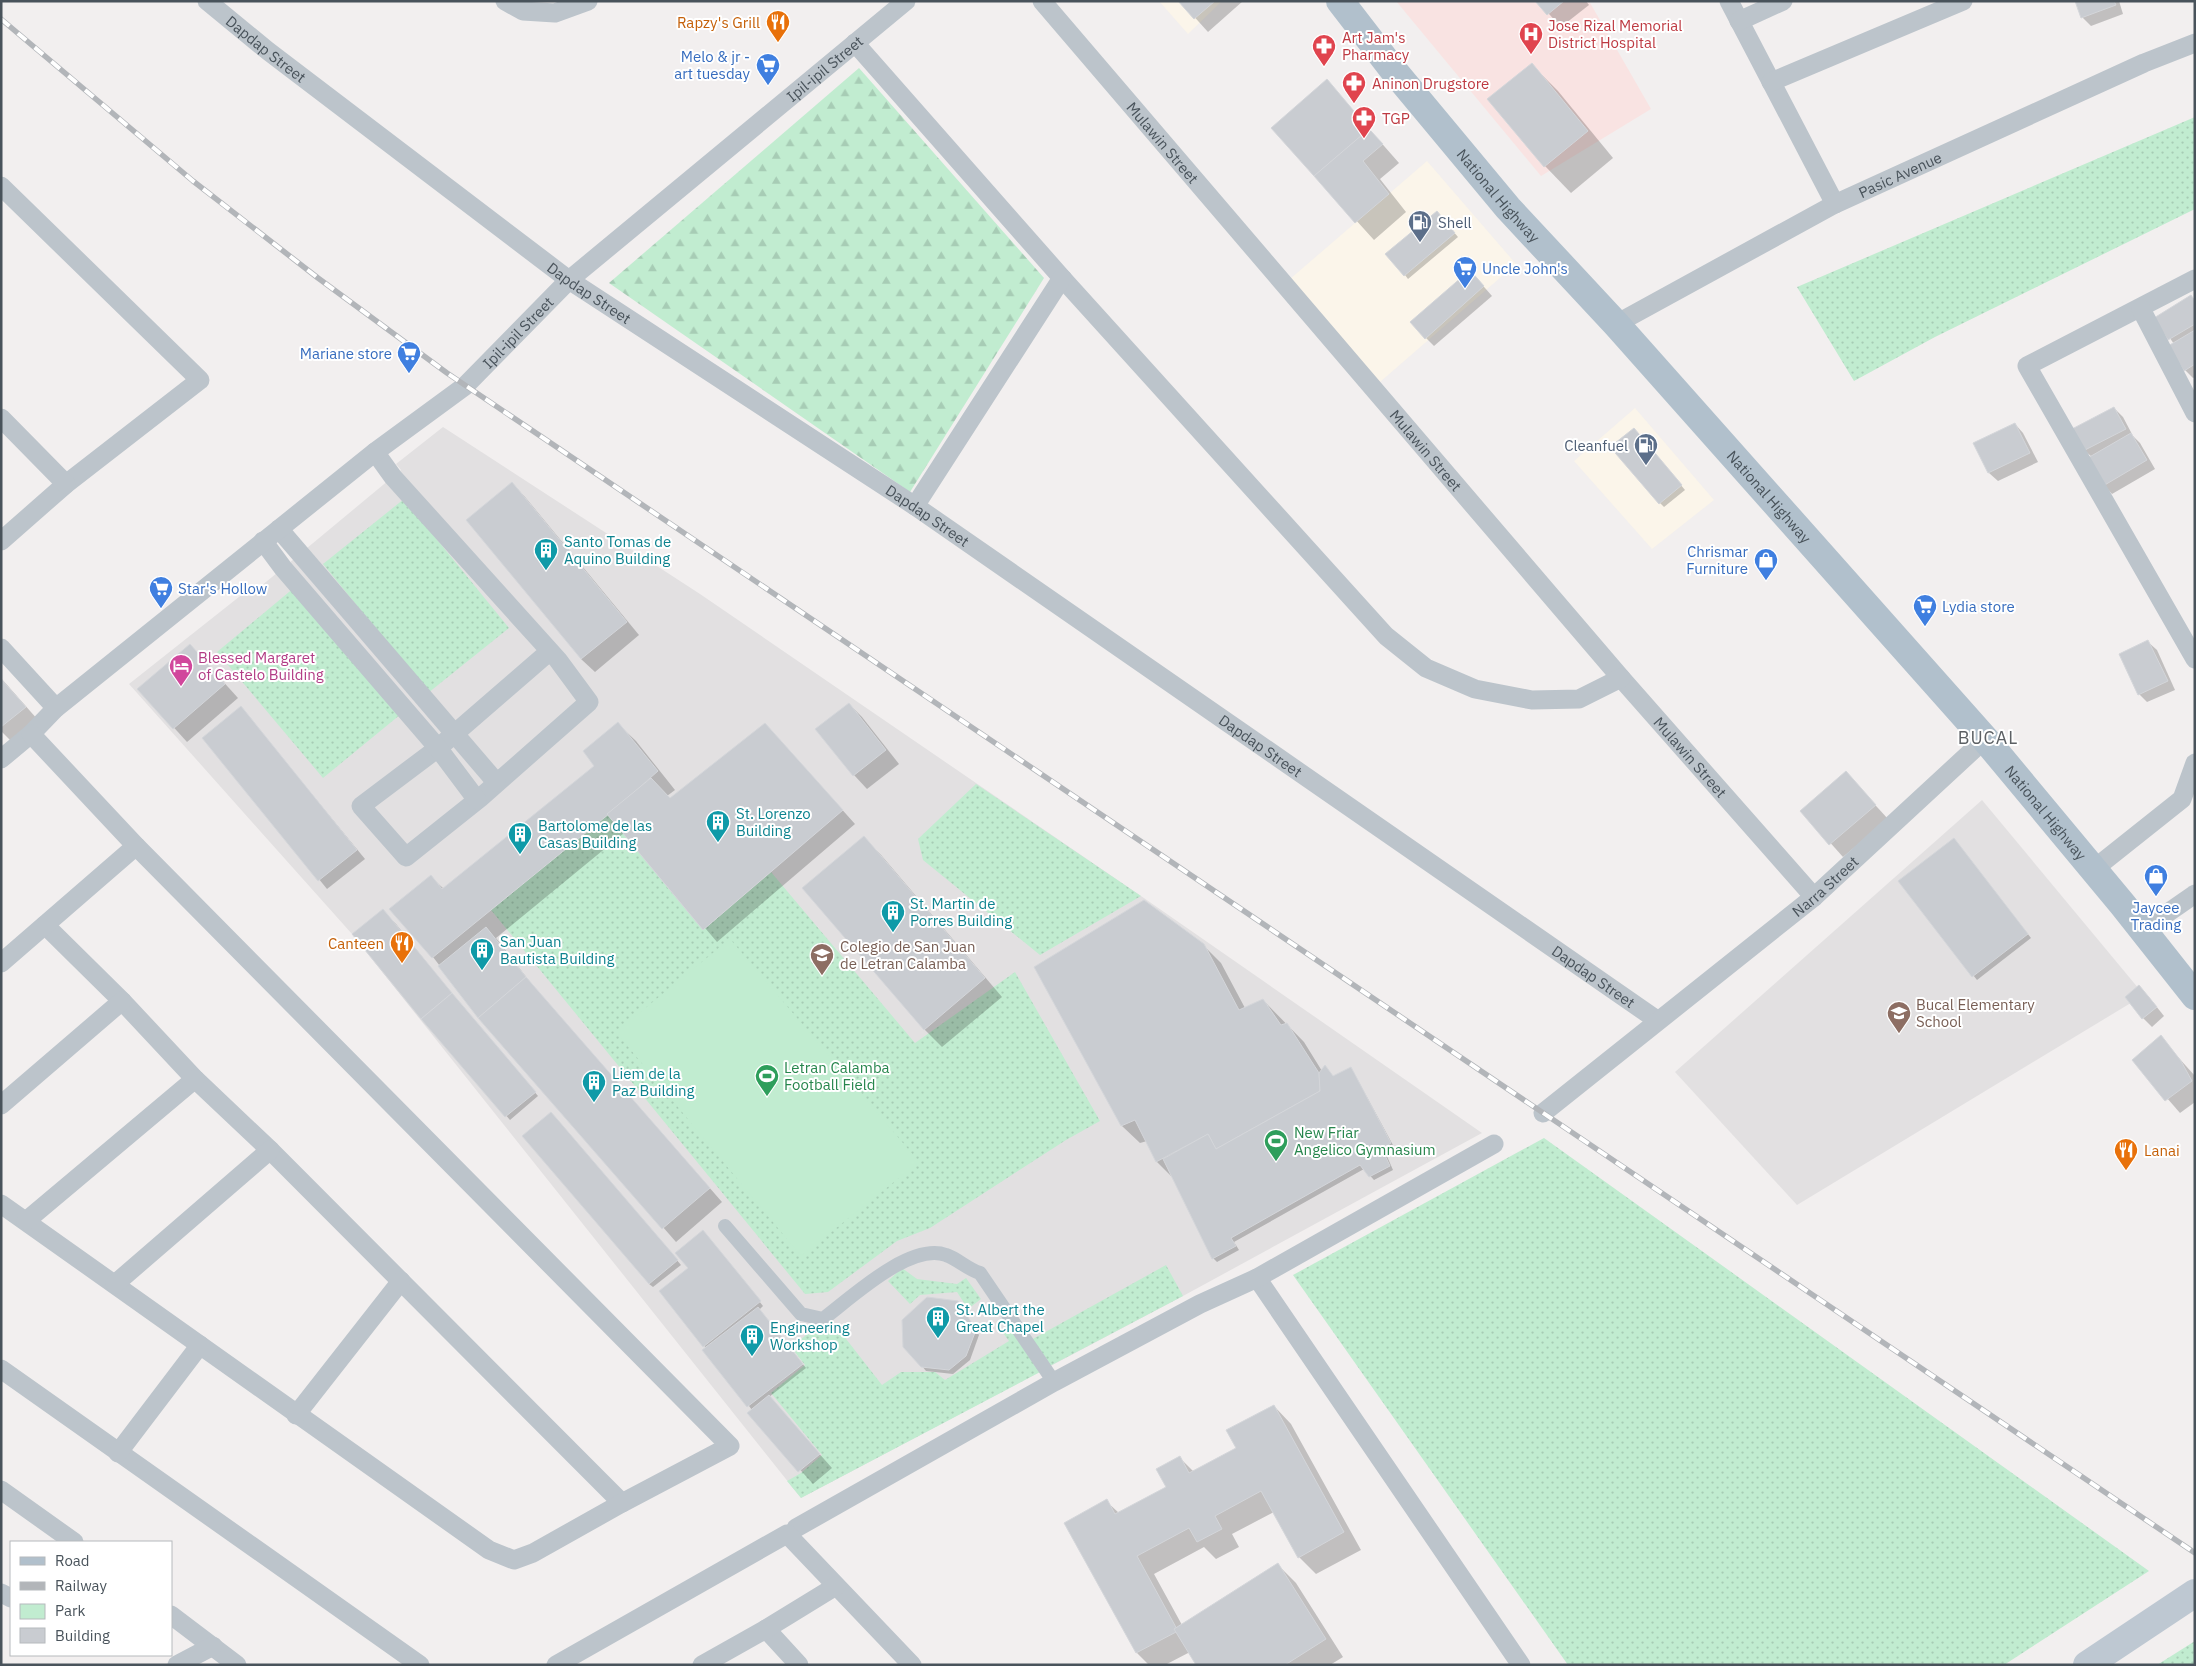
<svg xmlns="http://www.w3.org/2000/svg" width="2196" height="1666" viewBox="0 0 2196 1666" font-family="'IBM Plex Sans',sans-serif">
<defs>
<pattern id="grass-dots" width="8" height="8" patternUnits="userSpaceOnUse" patternTransform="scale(1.25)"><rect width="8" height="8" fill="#c1ecd0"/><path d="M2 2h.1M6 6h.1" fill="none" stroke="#a7ccb5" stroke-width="1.8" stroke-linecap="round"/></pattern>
<pattern id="forest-firs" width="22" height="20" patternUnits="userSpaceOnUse" patternTransform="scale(1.25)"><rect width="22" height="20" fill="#c1ecd0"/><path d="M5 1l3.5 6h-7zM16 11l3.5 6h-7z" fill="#a7ccb5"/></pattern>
</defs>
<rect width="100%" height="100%" fill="#f2efef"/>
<g fill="#fbf5ea">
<polygon points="1159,1 1222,1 1188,34"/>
<polygon points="1427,161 1516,264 1380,382 1290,279"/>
<polygon points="1635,408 1714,500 1652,549 1574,461"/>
</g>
<g fill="#e2e0e1">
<polygon points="443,427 700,594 1141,896 1482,1133 1183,1296 801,1498 352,934 129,684 249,589 255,591 283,568 401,470 396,464"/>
<polygon points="1982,800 2144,995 1797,1205 1675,1072"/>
</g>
<polygon fill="#f9e3e2" points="1396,1 1589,1 1651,109 1541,176"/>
<g fill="url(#grass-dots)">
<polygon points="2195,117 2195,209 1935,337 1854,381 1797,287"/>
<polygon points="404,499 509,628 428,693 323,564"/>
<polygon points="295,587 401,714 323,778 217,652"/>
<polygon points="976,784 1141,896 1040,955 923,860 918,839"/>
<polygon points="607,814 703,930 771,872 915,1043 1015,972 1100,1121 1066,1140 930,1228 897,1241 828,1292 805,1294 491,910"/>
<polygon points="1544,1138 2149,1571 2004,1665 1568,1665 1293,1275"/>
<polygon points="1166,1265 1183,1296 1048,1367 1031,1340"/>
<polygon points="902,1268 917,1279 957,1284 966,1278 981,1299 968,1309 957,1292 920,1295 910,1304 888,1281"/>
<polygon points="829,1317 882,1385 901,1372 935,1372 945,1380 1009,1341 1003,1333 1014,1327 1042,1371 801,1498 787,1481 801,1473 822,1455 771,1393 805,1365 791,1347"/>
<polygon points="2195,1641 2195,1665 2157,1665"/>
</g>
<polygon fill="url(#forest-firs)" points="859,68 1044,278 910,492 609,283"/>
<polygon fill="#c1ecd0" points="730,939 919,1162 801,1256 616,1032"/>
<g fill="#0003">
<polygon points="1180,1 1243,1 1208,32"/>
<polygon points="1537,1 1586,1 1589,5 1561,27"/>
<polygon points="2076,1 2119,1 2123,14 2091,26 2082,17"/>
<polygon points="1532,65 1558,91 1613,158 1571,193 1545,166"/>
<polygon points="1327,81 1399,163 1380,179 1406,212 1374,240 1315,175"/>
<polygon points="1440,216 1458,237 1408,279 1405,275"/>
<polygon points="1478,280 1492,296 1434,346 1426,338"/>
<polygon points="2191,296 2195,300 2195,377 2193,378 2185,370 2174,344 2156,318"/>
<polygon points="2114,408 2123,417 2133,436 2140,443 2155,469 2112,494 2104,485 2092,457 2084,450"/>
<polygon points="2015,424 2023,433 2038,462 1998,481 1989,473 1975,443"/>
<polygon points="1637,433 1685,490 1664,507 1660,503"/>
<polygon points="512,483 525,497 639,635 595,672 581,659"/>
<polygon points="2148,642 2157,650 2175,690 2147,702 2139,694"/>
<polygon points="190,645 238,698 187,742 139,689"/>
<polygon points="1,678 38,720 12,742 1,731"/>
<polygon points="849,704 862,717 899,764 867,789 854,775"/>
<polygon points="241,708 365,859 327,889 204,738"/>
<polygon points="618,724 636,741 675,790 667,796 670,799 778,738 855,824 717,942 624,833 496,938 534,987 722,1202 676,1242 479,1017 433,957 431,877 444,889 596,766"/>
<polygon points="1846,773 1888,819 1843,857 1802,811"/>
<polygon points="864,838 881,855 1002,997 942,1047 924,1029"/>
<polygon points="1957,844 2031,938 1977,980 1899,881"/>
<polygon points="383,911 396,924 463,1008 538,1096 510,1120 422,1018"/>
<polygon points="1203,945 1221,963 1245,1008 1263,1000 1304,1042 1322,1071 1325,1067 1334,1077 1350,1069 1354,1073 1394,1147 1386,1154 1393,1170 1374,1180 1364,1169 1234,1242 1239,1250 1217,1262 1213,1258 1174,1179 1157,1162 1147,1141 1140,1143 1122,1126 1035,967"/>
<polygon points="2148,996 2164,1016 2152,1027 2143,1018"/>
<polygon points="2160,1037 2195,1076 2195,1102 2180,1113 2134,1060"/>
<polygon points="555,1117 681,1265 653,1287 649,1284"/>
<polygon points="707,1236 763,1306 759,1310 806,1368 769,1397 832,1468 813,1484 749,1413 752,1410 706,1348 661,1291 689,1269"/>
<polygon points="958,1302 979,1335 970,1360 953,1374 926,1371 922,1366"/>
<polygon points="1274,1406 1291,1424 1361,1550 1316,1574 1299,1557 1274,1512 1232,1534 1239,1547 1216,1559 1204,1547 1154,1574 1182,1625 1278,1565 1296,1583 1343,1657 1330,1665 1198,1665 1190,1652 1165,1665 1149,1665 1137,1653 1066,1523 1106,1501 1119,1513 1167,1487 1180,1458 1194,1472 1237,1448"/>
</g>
<g fill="#c9ccd1" stroke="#d4d6da">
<polygon points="1178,1 1215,1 1194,19"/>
<polygon points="1535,1 1564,1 1547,15"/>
<polygon points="2075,1 2114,1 2116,5 2081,18"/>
<polygon points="1532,63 1588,131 1544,167 1487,99"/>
<polygon points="1327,79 1369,129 1314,176 1271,128"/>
<polygon points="1369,129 1383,144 1363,161 1389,194 1355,223 1314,176"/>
<polygon points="1437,211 1455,233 1404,276 1385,254"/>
<polygon points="1470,270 1484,286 1425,339 1410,322"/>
<polygon points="2191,295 2195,301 2195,324 2168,340 2154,318"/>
<polygon points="2195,330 2195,364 2184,371 2168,346"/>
<polygon points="2114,407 2126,429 2083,451 2072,429"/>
<polygon points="2015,423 2030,453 1988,473 1973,443"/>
<polygon points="1634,428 1682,485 1659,504 1610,447"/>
<polygon points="2131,433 2147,460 2103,486 2086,459"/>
<polygon points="512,482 627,622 581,659 466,520"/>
<polygon points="2148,640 2168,681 2138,695 2119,654"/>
<polygon points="190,644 225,684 173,729 137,689"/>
<polygon points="1,679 26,707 1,727"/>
<polygon points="849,703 886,750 853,776 815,729"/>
<polygon points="241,706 357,850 318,881 202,738"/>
<polygon points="618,722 658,771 615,809 432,958 389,909 431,875 442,889 594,766 583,751"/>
<polygon points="765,723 843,810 703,930 607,814 651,778 670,798"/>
<polygon points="1846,771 1876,805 1829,845 1800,811"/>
<polygon points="864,836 985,978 924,1030 802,888"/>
<polygon points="1954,838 2028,934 1972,977 1898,881"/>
<polygon points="1144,900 1204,944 1239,1010 1263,999 1281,1025 1287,1023 1319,1073 1320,1091 1216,1149 1208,1134 1156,1162 1135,1120 1121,1126 1034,967"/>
<polygon points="383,909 452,993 421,1019 352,934"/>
<polygon points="486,927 526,977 478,1018 438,966"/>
<polygon points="526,977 710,1188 662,1229 478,1018"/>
<polygon points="2139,985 2157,1007 2142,1019 2125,997"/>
<polygon points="452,993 536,1092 505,1117 421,1019"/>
<polygon points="2161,1035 2181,1061 2192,1081 2165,1101 2132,1060"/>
<polygon points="1325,1065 1333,1076 1351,1067 1391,1143 1382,1149 1390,1166 1369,1177 1360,1165 1231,1238 1236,1246 1212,1259 1163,1159 1208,1134 1216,1149 1320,1091 1319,1073"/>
<polygon points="551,1112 678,1260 649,1284 522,1136"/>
<polygon points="703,1230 761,1301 703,1347 659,1291 688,1268 675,1253"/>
<polygon points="927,1297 958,1301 976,1330 966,1356 949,1370 921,1367 903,1347 902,1320"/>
<polygon points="758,1307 803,1364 747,1407 702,1350"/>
<polygon points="769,1395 820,1454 798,1472 747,1413"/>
<polygon points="1274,1405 1344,1532 1298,1558 1261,1491 1215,1516 1222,1529 1197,1542 1189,1528 1137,1556 1178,1631 1136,1653 1064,1523 1107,1499 1115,1514 1166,1487 1156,1469 1180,1456 1189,1473 1236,1448 1226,1430"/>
<polygon points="1278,1563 1326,1639 1285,1665 1196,1665 1174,1629"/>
</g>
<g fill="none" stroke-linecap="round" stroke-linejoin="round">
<path stroke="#bcc4cb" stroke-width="14" d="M725,1226L801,1314L823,1319C851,1298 910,1242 946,1255C958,1259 967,1269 980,1273L1054,1382"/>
<g stroke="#bcc4cb" stroke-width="19">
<path id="s1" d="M207,1L268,51L569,280L915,506L1657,1020"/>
<polyline points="505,1 523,11 555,13 588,1"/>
<path id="s2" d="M1042,1L1621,678L1814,897"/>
<polyline points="1729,1 1835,204"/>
<polyline points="1739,21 1783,1"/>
<polyline points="855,43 1062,278 1386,636 1426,668 1475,689 1532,700 1579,699 1621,678"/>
<polyline points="1771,82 1963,1"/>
<polyline points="1,186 200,380 66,484 1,541"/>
<polyline points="2195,279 2027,366 2195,659"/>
<polyline points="2141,309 2195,413"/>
<path id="s3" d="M1616,324L1835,204L2144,63L2195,43"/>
<polyline points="1,418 66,484"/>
<polyline points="375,452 393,477 550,651 558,660 589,702 480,798 406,857 361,806 438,748 550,651"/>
<polyline points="915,506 1062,278"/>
<polyline points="279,529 496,782"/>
<polyline points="263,541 283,568 438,748 477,800"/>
<polyline points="1,648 56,708"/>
<path id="s4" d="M1,759L31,734L56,708L375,452L465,386L569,280L906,1"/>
<polyline points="2094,869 2182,799 2195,763"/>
<polyline points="45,925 122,1001 195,1079 270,1150 622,1503"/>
<polyline points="2143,930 2195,894"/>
<polyline points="1,963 136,846"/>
<polyline points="1,1105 122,1001"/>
<path id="s5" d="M1543,1113L1814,897L1985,739"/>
<polyline points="1,1204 489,1550 514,1560 533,1553 622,1503 730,1446 136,846 31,734"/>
<polyline points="26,1221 195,1079"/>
<polyline points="1257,1278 1521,1665"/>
<polyline points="115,1284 270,1150"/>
<polyline points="1,1369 420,1665"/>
<polyline points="296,1415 401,1281"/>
<polyline points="118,1453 200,1345"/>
<polyline points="1,1490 74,1542"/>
<polyline points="796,1528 1054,1382 1200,1304 1257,1278 1494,1144"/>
<polyline points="1,1593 11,1598"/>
<polyline points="171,1615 237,1665"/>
<polyline points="766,1629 799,1665"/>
<polyline points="177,1665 213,1646"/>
<polyline points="556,1665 787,1534 912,1665"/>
<polyline points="702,1665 766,1629 836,1586"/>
</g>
<polyline stroke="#bec8d2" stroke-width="28" points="2087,1665 2195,1593"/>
<path stroke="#b1c0cc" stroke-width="28" id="s6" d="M1340,1L1394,71L1508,208L1616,324L1985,739L2123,905L2195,996"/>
<g stroke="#b2b5b9" stroke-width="5.5">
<polyline id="rail" points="1,19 193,181 318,278 447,373 2195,1553"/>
</g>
<use href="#rail" stroke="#fff" stroke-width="4" stroke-dasharray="11" stroke-linecap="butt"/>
</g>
<defs>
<g id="restaurant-pin" transform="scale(1.25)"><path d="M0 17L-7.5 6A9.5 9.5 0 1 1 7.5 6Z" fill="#e8710a" stroke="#fff"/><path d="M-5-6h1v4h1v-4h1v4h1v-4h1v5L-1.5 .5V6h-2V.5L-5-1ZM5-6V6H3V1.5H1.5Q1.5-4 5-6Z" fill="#fff"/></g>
<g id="hospital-pin" transform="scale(1.25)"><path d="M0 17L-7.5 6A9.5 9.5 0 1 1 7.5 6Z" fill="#e0444e" stroke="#fff"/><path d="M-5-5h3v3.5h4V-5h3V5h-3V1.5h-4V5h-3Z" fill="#fff"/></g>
<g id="pharmacy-pin" transform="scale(1.25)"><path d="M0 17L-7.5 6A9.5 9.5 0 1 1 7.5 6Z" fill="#e0444e" stroke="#fff"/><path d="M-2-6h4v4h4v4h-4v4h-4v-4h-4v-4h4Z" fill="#fff"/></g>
<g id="supermarket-pin" transform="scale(1.25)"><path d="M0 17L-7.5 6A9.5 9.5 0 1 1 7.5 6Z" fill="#3f7fe0" stroke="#fff"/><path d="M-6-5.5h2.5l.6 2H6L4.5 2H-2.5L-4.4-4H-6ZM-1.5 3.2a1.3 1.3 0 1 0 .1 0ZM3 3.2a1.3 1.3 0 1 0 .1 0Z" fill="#fff"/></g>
<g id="fuel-pin" transform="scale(1.25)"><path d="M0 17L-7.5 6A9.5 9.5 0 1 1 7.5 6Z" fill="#5c6f8a" stroke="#fff"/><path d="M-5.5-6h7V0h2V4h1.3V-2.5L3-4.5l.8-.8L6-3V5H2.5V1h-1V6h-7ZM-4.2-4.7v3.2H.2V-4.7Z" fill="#fff"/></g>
<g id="building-pin" transform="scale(1.25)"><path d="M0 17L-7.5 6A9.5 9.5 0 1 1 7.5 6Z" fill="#0f9aa8" stroke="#fff"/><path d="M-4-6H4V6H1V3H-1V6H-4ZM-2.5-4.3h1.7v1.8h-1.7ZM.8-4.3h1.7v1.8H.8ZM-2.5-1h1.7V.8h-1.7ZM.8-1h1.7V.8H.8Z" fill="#fff"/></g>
<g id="shop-pin" transform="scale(1.25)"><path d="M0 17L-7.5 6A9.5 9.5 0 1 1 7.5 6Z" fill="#3f7fe0" stroke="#fff"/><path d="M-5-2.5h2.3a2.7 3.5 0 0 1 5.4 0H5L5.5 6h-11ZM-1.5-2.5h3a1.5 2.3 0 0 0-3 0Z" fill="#fff"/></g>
<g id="hotel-pin" transform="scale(1.25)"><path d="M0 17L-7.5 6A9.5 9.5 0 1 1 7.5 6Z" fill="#d1479c" stroke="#fff"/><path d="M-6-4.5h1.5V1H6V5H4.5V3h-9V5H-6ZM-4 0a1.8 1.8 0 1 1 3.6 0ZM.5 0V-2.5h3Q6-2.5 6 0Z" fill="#fff"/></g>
<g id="university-pin" transform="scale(1.25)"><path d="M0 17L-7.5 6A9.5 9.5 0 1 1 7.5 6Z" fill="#8d6e63" stroke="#fff"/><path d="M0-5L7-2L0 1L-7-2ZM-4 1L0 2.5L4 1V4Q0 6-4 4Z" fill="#fff"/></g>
<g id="school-pin" transform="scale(1.25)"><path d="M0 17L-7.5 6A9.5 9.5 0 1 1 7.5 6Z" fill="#8d6e63" stroke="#fff"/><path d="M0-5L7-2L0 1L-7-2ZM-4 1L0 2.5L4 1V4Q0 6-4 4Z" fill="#fff"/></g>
<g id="stadium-pin" transform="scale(1.25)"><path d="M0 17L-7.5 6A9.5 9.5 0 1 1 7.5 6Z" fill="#2e9e5b" stroke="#fff"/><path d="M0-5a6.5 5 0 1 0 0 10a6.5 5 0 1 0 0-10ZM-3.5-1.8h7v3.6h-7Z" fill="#fff"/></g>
</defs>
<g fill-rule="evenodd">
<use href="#restaurant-pin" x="778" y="22"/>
<use href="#hospital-pin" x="1531" y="34"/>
<use href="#pharmacy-pin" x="1324" y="46"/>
<use href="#supermarket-pin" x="768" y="65"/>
<use href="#pharmacy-pin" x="1354" y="83"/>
<use href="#pharmacy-pin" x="1364" y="118"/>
<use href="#fuel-pin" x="1420" y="222"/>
<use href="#supermarket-pin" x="1465" y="268"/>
<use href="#supermarket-pin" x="409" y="353"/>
<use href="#fuel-pin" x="1646" y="445"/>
<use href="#building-pin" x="546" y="550"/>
<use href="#shop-pin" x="1766" y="560"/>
<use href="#supermarket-pin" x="161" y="588"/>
<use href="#supermarket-pin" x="1925" y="606"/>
<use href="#hotel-pin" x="181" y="666"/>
<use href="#building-pin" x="718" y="822"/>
<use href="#building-pin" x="520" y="834"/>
<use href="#shop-pin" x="2156" y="876"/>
<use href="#building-pin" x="893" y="912"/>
<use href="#restaurant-pin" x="402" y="943"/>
<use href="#building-pin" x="482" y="950"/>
<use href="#university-pin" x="822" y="955"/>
<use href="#school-pin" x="1899" y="1013"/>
<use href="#stadium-pin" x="767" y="1076"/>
<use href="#building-pin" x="594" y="1082"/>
<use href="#stadium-pin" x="1276" y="1141"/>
<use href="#restaurant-pin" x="2126" y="1150"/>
<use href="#building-pin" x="938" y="1318"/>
<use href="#building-pin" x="752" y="1336"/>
</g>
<g text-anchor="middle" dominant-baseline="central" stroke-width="4" stroke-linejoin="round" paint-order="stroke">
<g font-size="15" fill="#c56008" stroke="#fff" text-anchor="end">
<text x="760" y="22">Rapzy's Grill</text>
<text x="384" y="943">Canteen</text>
<text x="2144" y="1150" text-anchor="start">Lanai</text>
</g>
<g font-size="15" fill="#be3a42" stroke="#fff" text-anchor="start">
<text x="1548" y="25">Jose Rizal Memorial<tspan x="1548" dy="17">District Hospital</tspan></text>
<text x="1342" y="37">Art Jam's<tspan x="1342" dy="17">Pharmacy</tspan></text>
<text x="1372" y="83">Aninon Drugstore</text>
<text x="1382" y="118">TGP</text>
</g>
<g font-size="15" fill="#49535b" stroke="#fff">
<text stroke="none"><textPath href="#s1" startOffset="76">Dapdap Street</textPath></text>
<text stroke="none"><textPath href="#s4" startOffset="1076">Ipil-ipil Street</textPath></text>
<text stroke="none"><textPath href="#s2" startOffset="186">Mulawin Street</textPath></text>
<text stroke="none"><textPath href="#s3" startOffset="321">Pasic Avenue</textPath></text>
<text stroke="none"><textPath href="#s6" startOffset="251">National Highway</textPath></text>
<text stroke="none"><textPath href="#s1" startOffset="481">Dapdap Street</textPath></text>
<text stroke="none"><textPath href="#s4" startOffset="671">Ipil-ipil Street</textPath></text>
<text stroke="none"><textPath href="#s2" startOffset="591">Mulawin Street</textPath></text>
<text stroke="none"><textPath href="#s6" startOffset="656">National Highway</textPath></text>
<text stroke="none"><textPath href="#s1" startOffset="886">Dapdap Street</textPath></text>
<text stroke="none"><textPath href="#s1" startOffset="1291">Dapdap Street</textPath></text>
<text stroke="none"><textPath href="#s2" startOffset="996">Mulawin Street</textPath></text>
<text stroke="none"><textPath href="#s6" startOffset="1076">National Highway</textPath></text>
<text stroke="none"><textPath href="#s5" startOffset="362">Narra Street</textPath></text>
<text stroke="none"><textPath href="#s1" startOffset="1696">Dapdap Street</textPath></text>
</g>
<g font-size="15" fill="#366cbe" stroke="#fff" text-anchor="end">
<text x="750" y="56">Melo &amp; jr -<tspan x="750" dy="17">art tuesday</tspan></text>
<text x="1482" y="268" text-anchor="start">Uncle John's</text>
<text x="392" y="353">Mariane store</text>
<text x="1748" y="551">Chrismar<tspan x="1748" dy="17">Furniture</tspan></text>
<text x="178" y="588" text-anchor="start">Star's Hollow</text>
<text x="1942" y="606" text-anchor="start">Lydia store</text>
<text x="2156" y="907" text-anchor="middle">Jaycee<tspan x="2156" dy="17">Trading</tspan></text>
</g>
<g font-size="15" fill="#4e5e75" stroke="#fff" text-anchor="start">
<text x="1438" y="222">Shell</text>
<text x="1628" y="445" text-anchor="end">Cleanfuel</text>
</g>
<g font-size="15" fill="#0d838f" stroke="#fff" text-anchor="start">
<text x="564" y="541">Santo Tomas de<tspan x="564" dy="17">Aquino Building</tspan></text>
<text x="736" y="813">St. Lorenzo<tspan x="736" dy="17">Building</tspan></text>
<text x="538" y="825">Bartolome de las<tspan x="538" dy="17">Casas Building</tspan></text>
<text x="910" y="903">St. Martin de<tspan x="910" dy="17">Porres Building</tspan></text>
<text x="500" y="941">San Juan<tspan x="500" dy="17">Bautista Building</tspan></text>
<text x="612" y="1073">Liem de la<tspan x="612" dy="17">Paz Building</tspan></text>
<text x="956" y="1309">St. Albert the<tspan x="956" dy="17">Great Chapel</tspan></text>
<text x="770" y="1327">Engineering<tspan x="770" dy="17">Workshop</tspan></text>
</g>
<g font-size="15" fill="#b23c85" stroke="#fff" text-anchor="start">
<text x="198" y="657">Blessed Margaret<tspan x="198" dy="17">of Castelo Building</tspan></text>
</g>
<g font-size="15" fill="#785e54" stroke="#fff" text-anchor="start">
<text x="840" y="946">Colegio de San Juan<tspan x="840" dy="17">de Letran Calamba</tspan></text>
<text x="1916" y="1004">Bucal Elementary<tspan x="1916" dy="17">School</tspan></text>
</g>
<g font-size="15" fill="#27864d" stroke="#fff" text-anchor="start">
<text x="784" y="1067">Letran Calamba<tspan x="784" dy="17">Football Field</tspan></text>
<text x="1294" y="1132">New Friar<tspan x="1294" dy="17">Angelico Gymnasium</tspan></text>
</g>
<g font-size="18" letter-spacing="1" fill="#5c6064" stroke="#fff">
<text x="1988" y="737">BUCAL</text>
</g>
</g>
<rect width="2196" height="1666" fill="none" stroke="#49535b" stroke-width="5"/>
<rect x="10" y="1541" width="162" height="115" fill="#ffffff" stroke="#b6babd"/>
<rect x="20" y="1557" width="25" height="8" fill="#b1c0cc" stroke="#b6babd"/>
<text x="55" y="1566" font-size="15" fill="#49535b">Road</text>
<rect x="20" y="1582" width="25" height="8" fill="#b2b5b9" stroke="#b6babd"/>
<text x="55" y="1591" font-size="15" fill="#49535b">Railway</text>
<rect x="20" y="1604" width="25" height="15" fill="#c1ecd0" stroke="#b6babd"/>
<text x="55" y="1616" font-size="15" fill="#49535b">Park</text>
<rect x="20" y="1628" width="25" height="15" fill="#c9ccd1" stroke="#b6babd"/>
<text x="55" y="1641" font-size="15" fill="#49535b">Building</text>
</svg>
